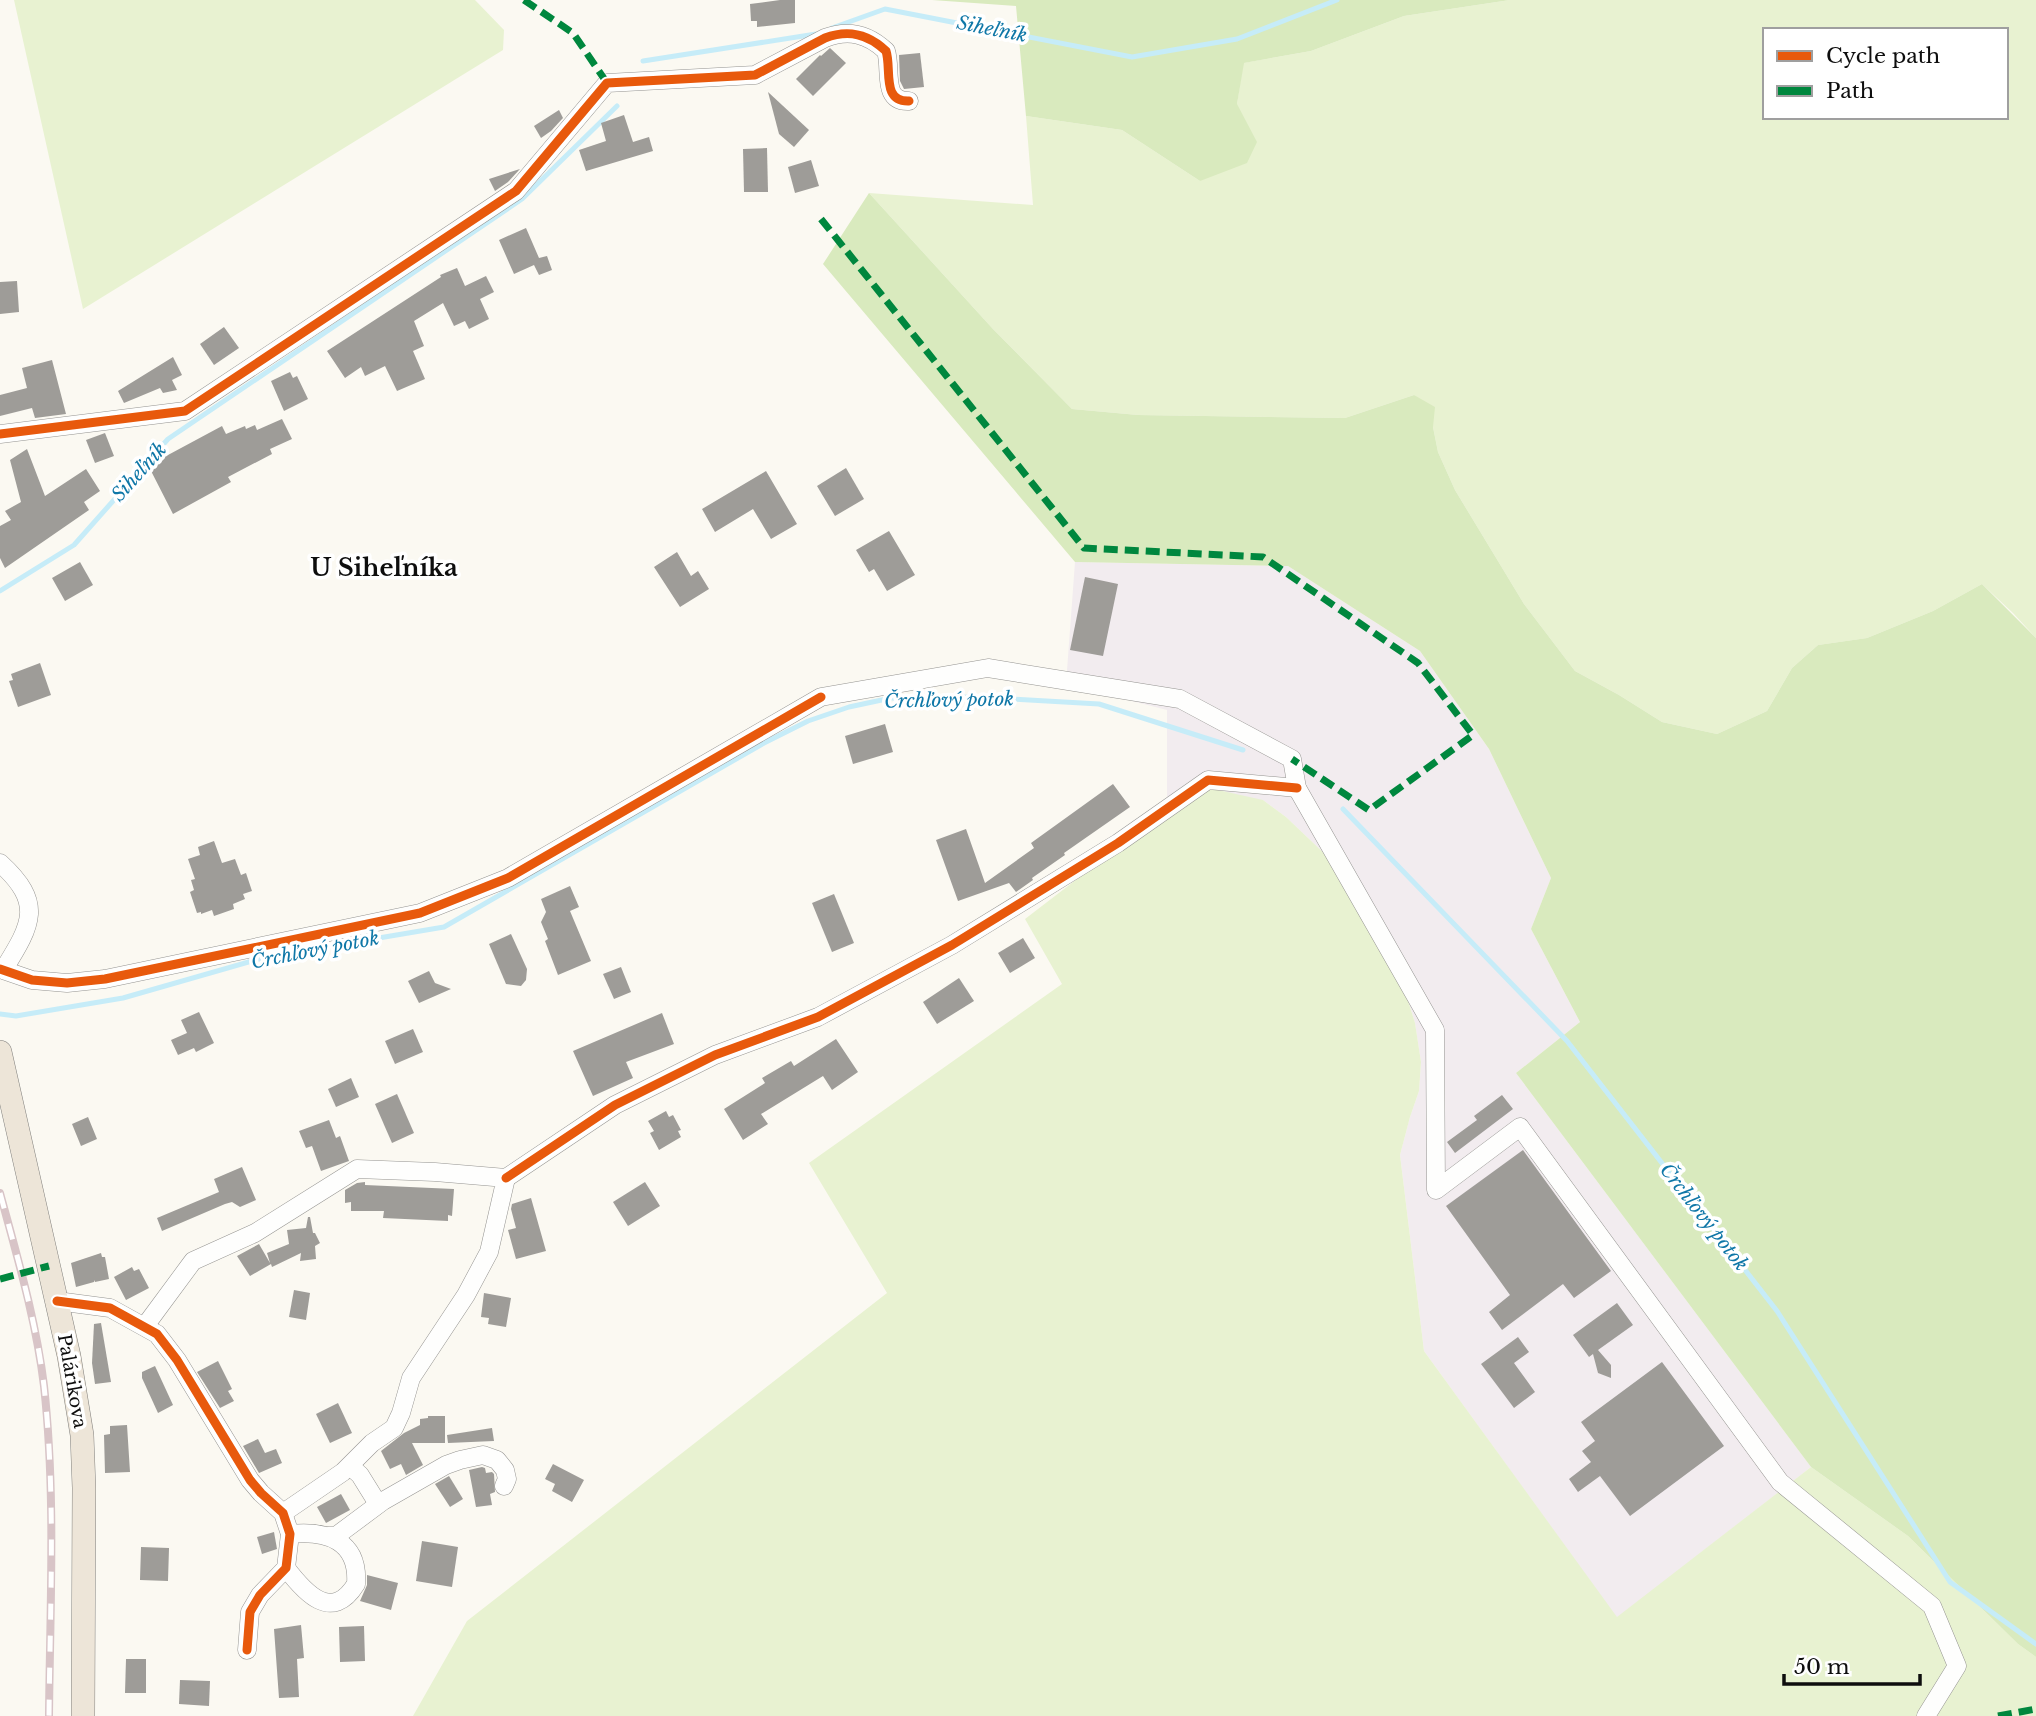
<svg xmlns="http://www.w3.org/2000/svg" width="2036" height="1716" viewBox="0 0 2036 1716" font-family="'Libre Baskerville',serif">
<rect width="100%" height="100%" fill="#fbf9f2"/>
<polygon fill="#f2ecef" points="1075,562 1288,566 1420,651 1489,749 1551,878 1531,929 1580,1022 1516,1073 1811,1467 1617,1618 1424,1351 1400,1155 1410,1117 1419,1091 1421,1062 1415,1023 1405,991 1328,857 1286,817 1263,800 1167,810 1167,710 1066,684"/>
<g fill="#e8f2d1" fill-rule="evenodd">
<polygon points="14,0 475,0 504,30 503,50 83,309"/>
<path d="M1510,0H2036V638L2013,613L1982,584L1933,611L1867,638L1818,645L1792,668L1767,711L1717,734L1662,722L1619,695L1575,671L1524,604L1455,490L1438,452L1433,427L1414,395L1345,418L1138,415L1072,409L993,329L869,193L1033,205L1026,116L1122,130L1200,181L1237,104L1243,63L1311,51L1404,16ZM1765,30H2006V117H1765Z"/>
<polygon points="1200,789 1218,790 1263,800 1286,817 1328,857 1405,991 1415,1023 1421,1062 1419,1091 1410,1117 1400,1155 1424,1351 1617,1617 1811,1467 1908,1536 2018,1644 2036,1657 2036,1716 413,1716 467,1621 887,1293 809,1163 1062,984 1025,919 1167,810"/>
</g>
<g fill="#d9eabe">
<polygon points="932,0 1510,0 1404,16 1311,51 1244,63 1237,104 1257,142 1247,163 1200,181 1122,130 1026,116 1016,6"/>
<polygon points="869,193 993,329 1072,409 1138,415 1345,418 1414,395 1435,407 1433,427 1438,452 1455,490 1524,604 1575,671 1619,695 1662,722 1717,734 1767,711 1792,668 1818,645 1867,638 1933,611 1982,584 2036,638 2036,1657 2018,1644 1908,1536 1811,1467 1516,1073 1580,1022 1531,929 1551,878 1489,749 1420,651 1288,566 1075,562 823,264"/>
</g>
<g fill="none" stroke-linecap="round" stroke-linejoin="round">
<g stroke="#c6ecf8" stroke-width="5">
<polyline points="832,28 885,9 1132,57 1237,39 1337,0"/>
<polyline points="643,61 816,34"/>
<polyline points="0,591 74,545 168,439 522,199 617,106"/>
<polyline points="1343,809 1567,1041 1777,1311 1950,1582 2036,1644"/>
<polyline points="0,1014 16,1016 123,998 266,957 444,927 764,743 808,721 849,707 891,698 978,697 1099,704 1243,750"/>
</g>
</g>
<g fill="#9e9c98">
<polygon points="780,0 795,0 795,23 757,27 757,21 751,21 750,4"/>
<polygon points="830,48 846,63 813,96 796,79 820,55 821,56"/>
<polygon points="920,53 924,87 904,89 900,81 899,55"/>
<polygon points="768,92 809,130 794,147 779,134"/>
<polygon points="559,110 563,118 551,131 541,138 534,126"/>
<polygon points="624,115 633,142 649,137 653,151 586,171 579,150 606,141 601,123"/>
<polygon points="767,148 768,192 744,192 743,149"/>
<polygon points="811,160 819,186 795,193 788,167"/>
<polygon points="520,169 508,182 495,191 489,179"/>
<polygon points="526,228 539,258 547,256 552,270 539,275 534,265 514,274 499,240"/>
<polygon points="457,268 465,286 486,276 494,292 480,299 489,319 469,329 465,321 454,326 443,303 414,321 424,346 413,351 425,379 397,391 385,366 365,376 361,367 345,378 327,351 441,277 440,275"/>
<polygon points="17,281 19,312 0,314 0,282"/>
<polygon points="224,327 239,348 214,365 200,344"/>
<polygon points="173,357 182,375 172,380 177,390 163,393 160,388 124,403 118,391"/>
<polygon points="52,360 66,414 35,418 32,408 0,416 0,395 27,388 22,368"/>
<polygon points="290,372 293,378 297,376 308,399 284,411 271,381"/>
<polygon points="282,419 292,439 270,449 272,454 228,477 231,482 173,514 149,467 162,446 168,455 222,426 226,434 245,426 246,429 255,425 257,430"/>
<polygon points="105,433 114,456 95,463 86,440"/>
<polygon points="27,449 45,496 86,469 100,491 84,502 89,510 5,568 0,558 0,526 11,520 5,511 21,502 10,460"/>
<polygon points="846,468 864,499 835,516 817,486"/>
<polygon points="766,471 797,524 771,539 753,509 715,532 702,509"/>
<polygon points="889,531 915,575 887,591 874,569 869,572 856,550"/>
<polygon points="677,552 691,576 698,571 709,589 680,607 654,567"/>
<polygon points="80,562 93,585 65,601 52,578"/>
<polygon points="1085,577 1118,584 1103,656 1070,650"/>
<polygon points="40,663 51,695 18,707 9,681 13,680 11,674"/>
<polygon points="885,724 893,752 853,764 845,736"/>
<polygon points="1113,784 1130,807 1064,853 1065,855 1032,878 1033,880 1016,892 1009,883 958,901 936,840 966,829 985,883 1034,848 1031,843"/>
<polygon points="214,841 222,863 235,859 241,875 246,873 252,891 243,894 245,899 233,904 234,909 214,916 212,910 201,914 201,912 197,913 190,892 194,890 191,880 195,879 188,859 200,855 198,847"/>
<polygon points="570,886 579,907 570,911 591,961 558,975 545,941 548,939 541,922 546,912 541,899"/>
<polygon points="834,894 854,943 832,952 812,903"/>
<polygon points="511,934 527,969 526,980 521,986 506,984 489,944"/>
<polygon points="1023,938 1035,958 1010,973 998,953"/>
<polygon points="621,967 631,992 614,999 603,974"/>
<polygon points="429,971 435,983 451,989 419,1003 408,981"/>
<polygon points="959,978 974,1001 937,1024 923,1002"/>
<polygon points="199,1012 214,1043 196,1052 194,1048 178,1055 171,1040 187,1033 181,1020"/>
<polygon points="662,1013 674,1044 626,1062 633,1078 593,1096 573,1051"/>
<polygon points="413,1029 423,1052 395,1064 385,1041"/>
<polygon points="836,1039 858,1072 832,1090 823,1076 761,1114 768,1124 743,1140 724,1109 765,1083 762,1078 791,1061 794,1066"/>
<polygon points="351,1078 359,1097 336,1107 328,1089"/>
<polygon points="397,1094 414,1133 392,1143 375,1104"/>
<polygon points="1502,1095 1513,1109 1455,1153 1447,1142 1477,1120 1474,1116"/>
<polygon points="666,1111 669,1117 673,1115 681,1130 678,1131 681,1137 659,1150 650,1133 654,1131 648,1121"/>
<polygon points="88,1117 97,1139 81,1146 72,1124"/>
<polygon points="329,1120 336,1138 340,1136 349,1161 321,1171 312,1146 306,1148 299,1131"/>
<polygon points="1523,1150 1611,1271 1574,1298 1563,1284 1502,1330 1489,1312 1510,1295 1446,1206"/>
<polygon points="242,1167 256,1200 240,1207 232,1202 225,1204 162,1231 157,1218 219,1192 214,1179"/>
<polygon points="365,1182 365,1185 454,1189 452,1216 448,1215 448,1221 383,1218 384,1211 351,1211 351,1202 345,1203 345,1190 357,1183"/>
<polygon points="645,1182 660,1206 628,1226 613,1202"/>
<polygon points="531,1198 546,1251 516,1259 508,1230 516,1228 511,1209 512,1204"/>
<polygon points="308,1217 310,1217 313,1233 315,1233 320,1243 315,1246 316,1259 300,1261 301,1253 272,1267 271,1264 250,1276 237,1256 259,1244 270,1263 267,1253 289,1244 287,1230 306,1228"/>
<polygon points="101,1253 102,1257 105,1257 109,1279 95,1282 94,1280 94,1282 76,1287 71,1263"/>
<polygon points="132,1267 134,1271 139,1269 149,1288 126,1300 114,1277"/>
<polygon points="294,1290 310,1293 306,1320 289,1317"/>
<polygon points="484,1293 511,1298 506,1327 488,1324 489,1318 481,1317"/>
<polygon points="1617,1303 1633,1325 1598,1350 1611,1365 1611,1378 1598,1373 1593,1354 1589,1357 1573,1335"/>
<polygon points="101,1323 111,1382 95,1384 92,1363 94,1324"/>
<polygon points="1518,1337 1529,1352 1514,1363 1535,1392 1514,1408 1481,1364"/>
<polygon points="218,1361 232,1389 228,1391 234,1401 220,1408 197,1372"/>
<polygon points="1662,1362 1724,1446 1630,1516 1600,1476 1578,1492 1569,1479 1591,1462 1582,1451 1595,1441 1581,1422"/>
<polygon points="155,1366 173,1405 158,1413 142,1378 142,1372"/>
<polygon points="338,1403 352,1433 330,1443 316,1414"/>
<polygon points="428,1416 445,1416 445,1443 412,1443 423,1465 406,1475 401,1464 390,1469 381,1451 404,1433 420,1425 420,1419 428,1418"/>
<polygon points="127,1425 130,1472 105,1473 104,1435 110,1434 110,1426"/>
<polygon points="492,1428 494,1441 448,1443 447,1435"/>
<polygon points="258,1439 265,1453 276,1449 282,1463 259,1473 243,1446"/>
<polygon points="553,1464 584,1480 572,1502 552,1491 555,1484 545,1479"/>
<polygon points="482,1467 485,1468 486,1473 492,1472 494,1474 495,1492 490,1494 492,1505 476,1507 469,1470"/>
<polygon points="449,1476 463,1499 450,1507 435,1484"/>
<polygon points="341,1494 350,1510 326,1523 317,1507"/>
<polygon points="274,1532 277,1549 262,1554 257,1537"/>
<polygon points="422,1541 458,1547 452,1587 416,1581"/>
<polygon points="141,1547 169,1548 168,1581 140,1580"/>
<polygon points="367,1575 398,1583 391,1610 360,1601 367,1585"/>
<polygon points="301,1625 304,1658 297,1659 299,1697 279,1698 274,1629"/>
<polygon points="364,1626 365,1661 340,1662 339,1627"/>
<polygon points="126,1659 146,1659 146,1693 125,1693"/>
<polygon points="180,1680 210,1681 209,1706 179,1704"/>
</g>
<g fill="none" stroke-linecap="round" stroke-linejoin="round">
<g stroke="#959491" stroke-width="19">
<g id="minor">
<path d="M0,434L185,411L516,191L607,83L755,75L825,38C849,29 868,34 886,51C892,69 881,102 909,101"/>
<path d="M0,863C44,903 32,924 4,969"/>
<polyline points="0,969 32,980 67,983 105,979 420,913 508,878 821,697 988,668 1180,699 1292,759 1297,788 1435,1030 1436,1190 1520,1127 1780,1482 1932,1606 1957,1666 1926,1716"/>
<polyline points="506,1178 615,1105 715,1055 818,1017 952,945 1118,843 1208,780 1297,788"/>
<polyline points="57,1301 110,1308 157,1334 177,1360 250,1480 261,1493 283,1513 290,1534 286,1568 260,1595 250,1612 247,1650"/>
<polyline points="145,1326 193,1261 255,1233 357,1169 435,1172 506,1178 489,1252 466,1295 411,1378 401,1413 394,1428 372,1443 343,1472 283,1513"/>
<polyline points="350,1466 360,1475 378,1504"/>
<polyline points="328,1536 336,1536 383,1501 446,1465 460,1460 483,1455 497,1460 505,1470 507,1479 504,1486"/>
<path d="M286,1568C305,1593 332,1623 356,1584C359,1541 327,1530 290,1534"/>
</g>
</g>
<g stroke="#82817e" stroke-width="24">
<polyline id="major" points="0,1052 69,1356 82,1435 84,1488 83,1716"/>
</g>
<use href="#minor" stroke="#fefefd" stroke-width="18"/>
<use href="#major" stroke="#ede5d8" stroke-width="23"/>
<g stroke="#d8c4c7" stroke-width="8">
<path id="rail" d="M0,1193C17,1256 36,1320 44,1386C56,1495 50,1606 49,1716"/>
</g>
<use href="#rail" stroke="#fff" stroke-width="5" stroke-dasharray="16" stroke-linecap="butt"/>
<g stroke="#00873e" stroke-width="7" stroke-dasharray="14 7" stroke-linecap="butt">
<polyline points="524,0 573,33 607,83"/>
<polyline points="821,219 1084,548 1263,557 1418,663 1473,735 1369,810 1292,759"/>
<polyline points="0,1279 49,1266"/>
<polyline points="1998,1716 2036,1709"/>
</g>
<g stroke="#fff" stroke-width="13">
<g id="cycleway">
<path d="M0,434L185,411L516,191L607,83L755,75L825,38C849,29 868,34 886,51C892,69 881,102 909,101"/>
<polyline points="0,969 32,980 67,983 105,979 420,913 508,878 821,697"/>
<polyline points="506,1178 615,1105 715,1055 818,1017 952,945 1118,843 1208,780 1297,788"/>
<polyline points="57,1301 110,1308 157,1334 177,1360 250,1480 261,1493 283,1513 290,1534 286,1568 260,1595 250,1612 247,1650"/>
</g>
</g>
<use href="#cycleway" stroke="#e8590c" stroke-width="9"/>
</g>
<g text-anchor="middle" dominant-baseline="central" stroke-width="7" stroke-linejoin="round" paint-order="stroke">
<g font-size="18" fill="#0e0e0e" stroke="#fff">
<text transform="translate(72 1381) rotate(80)">Palárikova</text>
</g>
<g font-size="19" font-style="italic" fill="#0f77a7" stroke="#fff">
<text transform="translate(992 29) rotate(11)">Siheľník</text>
<text transform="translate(139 472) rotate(-48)">Siheľník</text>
<text transform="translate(949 700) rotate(-1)">Črchľový potok</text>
<text transform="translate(315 950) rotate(-11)">Črchľový potok</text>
<text transform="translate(1704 1217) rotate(52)">Črchľový potok</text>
</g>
<g font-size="24" font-weight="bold" fill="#0e0e0e" stroke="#fff">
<text x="384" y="567">U Siheľníka</text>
</g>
</g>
<rect x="1763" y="28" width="245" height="91" fill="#ffffff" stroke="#9f9f9f" stroke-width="2"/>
<rect x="1777" y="51" width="35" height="10" fill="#e8590c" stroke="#9f9f9f" stroke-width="2"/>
<text x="1826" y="63" font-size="21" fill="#0e0e0e">Cycle path</text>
<rect x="1777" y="86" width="35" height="10" fill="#00873e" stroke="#9f9f9f" stroke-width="2"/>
<text x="1826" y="98" font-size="21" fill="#0e0e0e">Path</text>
<path d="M1784 1674v10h136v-10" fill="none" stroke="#0e0e0e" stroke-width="3.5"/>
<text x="1794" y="1674" font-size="21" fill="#0e0e0e" stroke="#ffffff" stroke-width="5" paint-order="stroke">50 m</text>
</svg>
